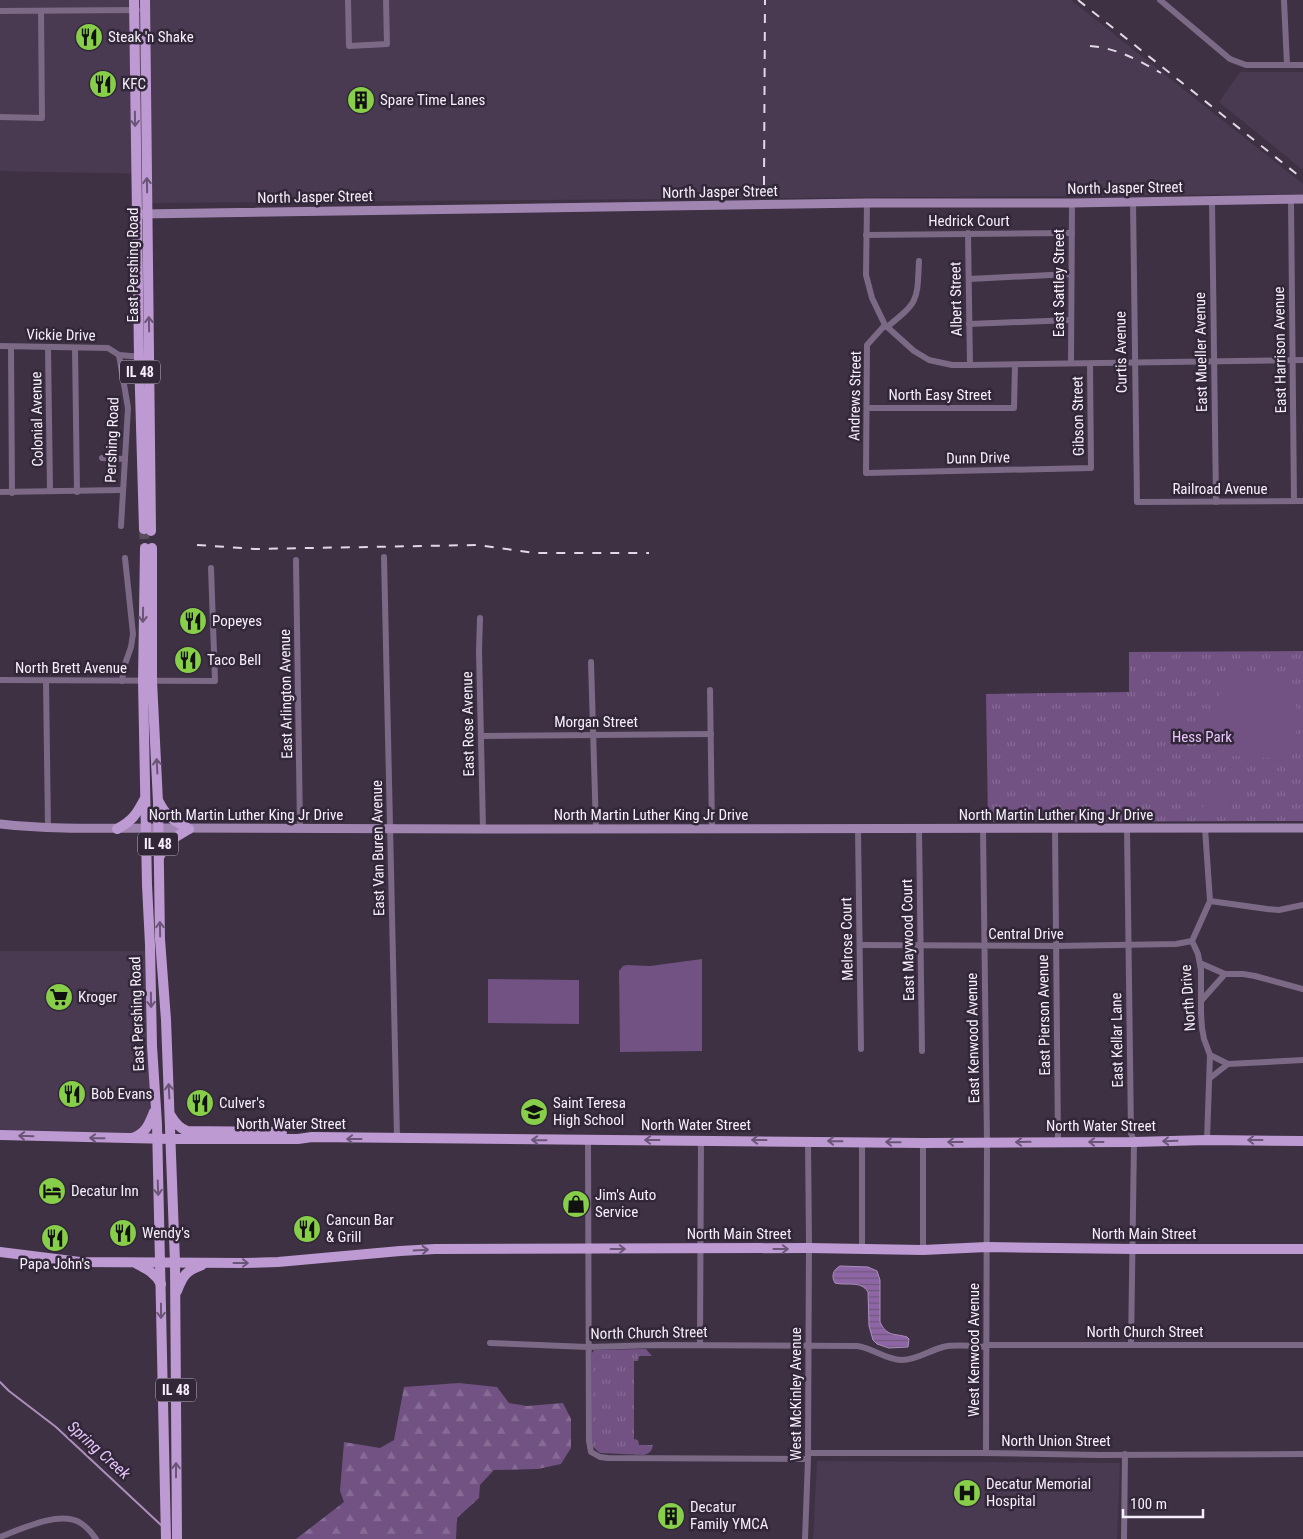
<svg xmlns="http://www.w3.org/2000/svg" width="1303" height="1539" viewBox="0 0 1303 1539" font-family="'Roboto Condensed',sans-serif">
<defs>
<pattern id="grass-tufts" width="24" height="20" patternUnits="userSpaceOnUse" patternTransform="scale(1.25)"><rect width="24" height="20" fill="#715283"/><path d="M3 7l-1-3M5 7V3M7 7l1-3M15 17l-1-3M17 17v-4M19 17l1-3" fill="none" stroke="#866b95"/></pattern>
<pattern id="forest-firs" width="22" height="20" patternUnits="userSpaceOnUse" patternTransform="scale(1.25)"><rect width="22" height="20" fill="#715283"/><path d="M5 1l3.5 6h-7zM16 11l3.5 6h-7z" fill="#866b95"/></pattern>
<pattern id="water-rules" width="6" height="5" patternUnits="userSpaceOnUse" patternTransform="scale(1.25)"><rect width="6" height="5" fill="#8e66a5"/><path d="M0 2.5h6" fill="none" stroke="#6f587c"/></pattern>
</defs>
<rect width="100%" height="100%" fill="#3d3143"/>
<g fill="#493a52">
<polygon points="0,0 1071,0 1303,184 1303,194 148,203 147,174 0,171"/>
<polygon points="1240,72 1303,72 1303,170 1219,102"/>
<polygon points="0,951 148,951 154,1136 0,1133"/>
<polygon points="817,1461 1120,1463 1117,1539 813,1539"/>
</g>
<g fill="url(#grass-tufts)">
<polygon points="1303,651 1303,821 988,822 986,694 1129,692 1129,652"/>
<path d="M646,1349L652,1356H639L638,1361H634V1439L638,1440L639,1445H653C652,1451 650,1453 644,1455L600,1453L592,1446V1353L594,1350Z"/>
</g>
<polygon fill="url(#forest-firs)" points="459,1383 497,1387 509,1403 527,1406 563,1403 571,1419 571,1448 561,1464 538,1469 494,1470 480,1485 479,1498 457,1518 456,1539 296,1539 344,1502 340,1491 344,1442 380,1448 394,1440 404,1387"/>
<g fill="#715283">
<path d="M1228,668C1253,672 1282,672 1293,697C1296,704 1298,712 1298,720C1297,733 1293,746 1291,759L1232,756L1213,752L1206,742Z"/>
<polygon points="1203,784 1232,784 1231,815 1203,815"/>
<polygon points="702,959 702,1051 620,1052 619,971 623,966 627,965 650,966"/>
<polygon points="488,979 579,980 579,1024 488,1023"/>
</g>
<path fill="url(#water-rules)" stroke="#ad8fbe" d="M840,1266L868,1267L877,1271L880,1280V1322C887,1337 894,1333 907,1337L909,1339L908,1347L889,1348L877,1344L873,1340L869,1326L868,1292C861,1280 846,1286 835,1283C831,1276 833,1270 840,1266Z"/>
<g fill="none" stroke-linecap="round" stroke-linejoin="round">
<polyline stroke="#ad8fbe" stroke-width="2" points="0,1382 9,1391 56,1427 161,1525"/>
<polyline stroke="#594d5e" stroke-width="10" stroke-dasharray="10 5" stroke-linecap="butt" points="144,529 145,548"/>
<g stroke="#7b6985" stroke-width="6">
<polyline points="348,0 349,46 387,44 386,0"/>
<polyline points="1160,0 1230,59 1246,65 1303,65"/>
<polyline points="1284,0 1287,65"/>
<polyline points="0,11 137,10"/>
<polyline points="0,117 42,118 41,11"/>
<polyline points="1291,200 1294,501"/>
<polyline points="1133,201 1137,502 1303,501"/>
<polyline points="1212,201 1216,502"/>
<polyline points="867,203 866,275 872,298 885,325 914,351 929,360 952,365 970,365 1303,360"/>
<polyline points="968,233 970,365"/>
<polyline points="866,235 1072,233"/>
<polyline points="969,279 1071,274"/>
<polyline points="969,324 1071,320"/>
<polyline points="885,325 867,345 866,473 1091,468 1090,364"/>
<path d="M887,327C919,301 917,302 919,261"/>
<polyline points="0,346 108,348 119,355 143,357"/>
<polyline points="11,347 12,493"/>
<polyline points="48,347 50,491"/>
<polyline points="75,348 77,492"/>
<polyline points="119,355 128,408 121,526"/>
<polyline points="1071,363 1072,203"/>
<polyline points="867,408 1014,408 1015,365"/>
<polyline points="102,458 125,459"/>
<polyline points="0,492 123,490"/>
<polyline points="384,557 397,1138"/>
<polyline points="296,560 300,828"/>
<polyline points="480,618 479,651 483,829"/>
<polyline points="591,662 596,829"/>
<polyline points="0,680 215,681 211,568"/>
<polyline points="46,681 48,828"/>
<polyline points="122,681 124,667 131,647 133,634 125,558"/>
<polyline points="710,690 712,829"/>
<polyline points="481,736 711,734"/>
<polyline points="1205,828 1210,901 1192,941 1198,954 1201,970 1201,1013 1202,1028 1204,1039 1210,1055 1207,1140"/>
<polyline points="858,829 861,1049"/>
<polyline points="919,829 922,1051"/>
<polyline points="983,829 987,1142 986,1453"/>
<polyline points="1055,829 1058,1142"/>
<polyline points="1127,829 1131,1133 1134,1142 1131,1345"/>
<polyline points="1210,901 1267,909 1279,910 1303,905"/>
<polyline points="860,945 1056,946 1176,944 1192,941"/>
<polyline points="1200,963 1225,974 1243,974 1255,976 1303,989"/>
<polyline points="1201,1001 1225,974"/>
<polyline points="1210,1055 1228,1064 1303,1060"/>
<polyline points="1210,1078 1228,1064"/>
<polyline points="588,1140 589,1441 591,1452 600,1457 608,1458 808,1459"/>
<polyline points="862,1249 862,1141"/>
<polyline points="923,1250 923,1143"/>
<path d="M490,1343L588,1347L658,1345L857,1346C873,1348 884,1359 902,1360C917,1360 928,1351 943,1347C956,1344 972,1346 986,1347"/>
<polyline points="700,1345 701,1140"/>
<polyline points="986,1345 1303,1345"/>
<polyline points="808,1453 983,1453 1100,1455 1303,1454"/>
<path d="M0,1537C21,1529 58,1511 79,1522C86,1526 92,1533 96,1539"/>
<polyline points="805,1539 808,1459 809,1242 808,1141"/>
<polyline points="1124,1539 1125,1454"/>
</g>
<g stroke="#a185b1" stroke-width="9">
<polyline points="141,214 867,203 1072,203 1303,199"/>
<path d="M0,824C53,830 106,828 160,828C267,829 375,828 483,829L1303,828"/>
</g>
<g stroke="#be9ad3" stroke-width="10">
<polyline points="134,0 139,357 144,529"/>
<polyline points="145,0 151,531"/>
<polyline points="145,548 143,681 147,885 150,945 152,1046 157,1124 166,1539"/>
<polyline points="152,548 152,681 158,802 160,939 166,1020 175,1263 177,1539"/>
<path d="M159,802C167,818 174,820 189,829"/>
<path d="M117,829C132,821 136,815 144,800"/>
<polyline points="159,857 169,841 189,829"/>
<path d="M171,1116C175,1123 179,1128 187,1131L282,1132"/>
<polyline points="0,1135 171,1139 298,1139 312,1137 923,1143 1134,1142 1207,1140 1303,1141"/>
<path d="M132,1138C146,1134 149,1124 154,1112"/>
<polyline points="0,1252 80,1262 243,1263 278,1262 400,1251 435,1249 809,1248 923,1250 987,1247 1133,1249 1303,1249"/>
<path d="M137,1264C147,1269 155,1273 161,1284"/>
<path d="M177,1291C183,1275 186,1271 202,1265"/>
</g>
<g stroke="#e0d8e5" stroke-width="2" stroke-dasharray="9 9" stroke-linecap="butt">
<polyline points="1078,0 1303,179"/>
<path d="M1090,46C1117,48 1138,60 1161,73"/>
<polyline points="764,185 765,0"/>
<polyline points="197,545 255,549 477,545 535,553 649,553"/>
</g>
</g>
<defs><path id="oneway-shaft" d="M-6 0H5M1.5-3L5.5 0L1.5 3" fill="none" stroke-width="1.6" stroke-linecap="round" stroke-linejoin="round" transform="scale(1.25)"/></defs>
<g stroke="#6a5577">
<use href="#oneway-shaft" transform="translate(135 119) rotate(89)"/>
<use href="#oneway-shaft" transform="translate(147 185) rotate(-91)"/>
<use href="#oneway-shaft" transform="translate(149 324) rotate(-91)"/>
<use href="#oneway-shaft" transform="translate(143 615) rotate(91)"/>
<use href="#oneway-shaft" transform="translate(157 766) rotate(-93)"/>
<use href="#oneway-shaft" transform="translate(160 929) rotate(-91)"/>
<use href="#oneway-shaft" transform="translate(151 1000) rotate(89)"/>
<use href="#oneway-shaft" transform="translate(169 1091) rotate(-93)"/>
<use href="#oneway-shaft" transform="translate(26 1136) rotate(-178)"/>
<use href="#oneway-shaft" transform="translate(97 1138) rotate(-179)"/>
<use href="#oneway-shaft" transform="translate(354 1139) rotate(180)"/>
<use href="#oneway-shaft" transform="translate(539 1140) rotate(-179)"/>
<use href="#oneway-shaft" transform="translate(652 1140) rotate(180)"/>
<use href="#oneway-shaft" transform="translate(759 1140) rotate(-180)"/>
<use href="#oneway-shaft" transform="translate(1255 1140) rotate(-180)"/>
<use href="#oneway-shaft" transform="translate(835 1141) rotate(-179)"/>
<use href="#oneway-shaft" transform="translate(1170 1141) rotate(178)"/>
<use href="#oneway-shaft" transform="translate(893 1142) rotate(-179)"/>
<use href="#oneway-shaft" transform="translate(955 1142) rotate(180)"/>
<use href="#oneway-shaft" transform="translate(1023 1142) rotate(179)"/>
<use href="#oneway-shaft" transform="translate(1096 1142) rotate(-180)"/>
<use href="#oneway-shaft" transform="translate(158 1188) rotate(88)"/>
<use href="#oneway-shaft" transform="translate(618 1249)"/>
<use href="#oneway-shaft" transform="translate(781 1249)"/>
<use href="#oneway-shaft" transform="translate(421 1250) rotate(-3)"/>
<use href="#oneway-shaft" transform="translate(241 1263)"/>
<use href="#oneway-shaft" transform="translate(161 1311) rotate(90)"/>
<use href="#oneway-shaft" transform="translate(176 1470) rotate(-90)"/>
</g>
<defs>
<g id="restaurant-disc" transform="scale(1.4375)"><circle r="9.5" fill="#88cf49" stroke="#322739"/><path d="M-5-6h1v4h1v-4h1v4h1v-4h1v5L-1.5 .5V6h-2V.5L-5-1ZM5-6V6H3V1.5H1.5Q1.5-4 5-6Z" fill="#111"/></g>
<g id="building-disc" transform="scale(1.4375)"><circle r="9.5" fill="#88cf49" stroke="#322739"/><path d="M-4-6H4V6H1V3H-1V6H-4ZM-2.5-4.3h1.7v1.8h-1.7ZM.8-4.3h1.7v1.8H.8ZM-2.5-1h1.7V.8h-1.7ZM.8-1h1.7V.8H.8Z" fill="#111"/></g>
<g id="supermarket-disc" transform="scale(1.4375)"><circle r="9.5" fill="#88cf49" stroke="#322739"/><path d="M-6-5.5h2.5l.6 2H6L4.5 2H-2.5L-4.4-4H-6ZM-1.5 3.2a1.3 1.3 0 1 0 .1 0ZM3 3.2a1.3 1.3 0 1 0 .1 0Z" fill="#111"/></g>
<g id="school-disc" transform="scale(1.4375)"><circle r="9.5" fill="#88cf49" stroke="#322739"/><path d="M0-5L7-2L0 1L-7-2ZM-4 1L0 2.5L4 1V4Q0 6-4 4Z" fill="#111"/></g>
<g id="hotel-disc" transform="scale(1.4375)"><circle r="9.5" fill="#88cf49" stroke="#322739"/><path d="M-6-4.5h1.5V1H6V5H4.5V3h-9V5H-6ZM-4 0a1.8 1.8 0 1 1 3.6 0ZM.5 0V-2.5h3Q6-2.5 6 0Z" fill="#111"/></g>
<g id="shop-disc" transform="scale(1.4375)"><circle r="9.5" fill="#88cf49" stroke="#322739"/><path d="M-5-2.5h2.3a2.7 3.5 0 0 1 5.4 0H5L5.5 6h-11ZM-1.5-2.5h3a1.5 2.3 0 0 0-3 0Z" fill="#111"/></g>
<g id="hospital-disc" transform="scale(1.4375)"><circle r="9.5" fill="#88cf49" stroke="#322739"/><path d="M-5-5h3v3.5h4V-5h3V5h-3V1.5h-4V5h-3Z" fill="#111"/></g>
</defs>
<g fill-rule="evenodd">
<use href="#restaurant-disc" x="89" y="37"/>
<use href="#restaurant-disc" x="103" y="84"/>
<use href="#building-disc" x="361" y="100"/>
<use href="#restaurant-disc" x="193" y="621"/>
<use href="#restaurant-disc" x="188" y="660"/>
<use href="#supermarket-disc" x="59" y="997"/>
<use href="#restaurant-disc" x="72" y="1094"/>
<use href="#restaurant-disc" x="200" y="1103"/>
<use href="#school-disc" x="534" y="1112"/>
<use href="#hotel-disc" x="52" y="1191"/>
<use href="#shop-disc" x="576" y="1204"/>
<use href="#restaurant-disc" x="307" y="1229"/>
<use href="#restaurant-disc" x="123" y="1233"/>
<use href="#restaurant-disc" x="55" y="1238"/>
<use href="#hospital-disc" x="967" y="1493"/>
<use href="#building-disc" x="671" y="1516"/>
</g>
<g text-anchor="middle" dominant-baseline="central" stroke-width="5" stroke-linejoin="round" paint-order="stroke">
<g fill="#322739" stroke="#bbb2c0" stroke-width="1">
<rect x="120" y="360.5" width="40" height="23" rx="4"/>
<rect x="138" y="832.5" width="40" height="23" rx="4"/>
<rect x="156" y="1378.5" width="40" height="23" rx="4"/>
</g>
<g font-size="14" font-weight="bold" fill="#f6eefa">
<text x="140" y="372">IL 48</text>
<text x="158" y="844">IL 48</text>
<text x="176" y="1390">IL 48</text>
</g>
<g font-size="15" fill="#f6eefa" stroke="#322739" text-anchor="start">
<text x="108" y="37">Steak 'n Shake</text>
<text x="122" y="84">KFC</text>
<text x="380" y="100">Spare Time Lanes</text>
<text x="212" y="621">Popeyes</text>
<text x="207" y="660">Taco Bell</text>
<text x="78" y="997">Kroger</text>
<text x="91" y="1094">Bob Evans</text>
<text x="219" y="1103">Culver's</text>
<text x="553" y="1103">Saint Teresa<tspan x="553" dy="17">High School</tspan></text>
<text x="71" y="1191">Decatur Inn</text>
<text x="595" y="1195">Jim's Auto<tspan x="595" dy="17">Service</tspan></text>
<text x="326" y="1220">Cancun Bar<tspan x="326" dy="17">&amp; Grill</tspan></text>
<text x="142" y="1233">Wendy's</text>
<text x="55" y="1264" text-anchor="middle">Papa John's</text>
<text x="986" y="1484">Decatur Memorial<tspan x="986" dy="17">Hospital</tspan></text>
<text x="690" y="1507">Decatur<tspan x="690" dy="17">Family YMCA</tspan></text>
</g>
<g font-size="15" fill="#f6eefa" stroke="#322739">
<text transform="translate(1125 188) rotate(-1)">North Jasper Street</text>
<text transform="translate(720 192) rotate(-1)">North Jasper Street</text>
<text transform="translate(315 197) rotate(-1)">North Jasper Street</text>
<text x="969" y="221">Hedrick Court</text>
<text transform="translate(133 265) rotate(-90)">East Pershing Road</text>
<text transform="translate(1059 283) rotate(-90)">East Sattley Street</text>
<text transform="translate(956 299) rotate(-91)">Albert Street</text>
<text transform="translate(61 335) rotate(1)">Vickie Drive</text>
<text transform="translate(1280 350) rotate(-91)">East Harrison Avenue</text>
<text transform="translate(1121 352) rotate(-91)">Curtis Avenue</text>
<text transform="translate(1201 352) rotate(-91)">East Mueller Avenue</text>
<text x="940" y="395">North Easy Street</text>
<text transform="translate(855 396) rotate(-89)">Andrews Street</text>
<text transform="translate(1078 416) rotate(-91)">Gibson Street</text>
<text transform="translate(37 419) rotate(-91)">Colonial Avenue</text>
<text transform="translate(112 440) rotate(-88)">Pershing Road</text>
<text transform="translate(978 458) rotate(-1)">Dunn Drive</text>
<text x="1220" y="489">Railroad Avenue</text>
<text x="71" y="668">North Brett Avenue</text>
<text transform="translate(286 694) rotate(-91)">East Arlington Avenue</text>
<text x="596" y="722">Morgan Street</text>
<text transform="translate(468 724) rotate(-91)">East Rose Avenue</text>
<text x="246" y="815">North Martin Luther King Jr Drive</text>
<text x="651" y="815">North Martin Luther King Jr Drive</text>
<text x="1056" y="815">North Martin Luther King Jr Drive</text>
<text transform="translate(378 848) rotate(-91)">East Van Buren Avenue</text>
<text x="1026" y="934">Central Drive</text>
<text transform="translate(847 939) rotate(-91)">Melrose Court</text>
<text transform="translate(908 940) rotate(-91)">East Maywood Court</text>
<text transform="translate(1188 998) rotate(-94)">North Drive</text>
<text transform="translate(137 1014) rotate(-92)">East Pershing Road</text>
<text transform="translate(1044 1015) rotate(-91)">East Pierson Avenue</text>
<text transform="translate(973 1038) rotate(-91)">East Kenwood Avenue</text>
<text transform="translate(1117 1040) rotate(-91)">East Kellar Lane</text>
<text x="291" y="1124">North Water Street</text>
<text x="696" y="1125">North Water Street</text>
<text x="1101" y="1126">North Water Street</text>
<text x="739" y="1234">North Main Street</text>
<text x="1144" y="1234">North Main Street</text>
<text x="1145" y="1332">North Church Street</text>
<text transform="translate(649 1333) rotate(-1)">North Church Street</text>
<text transform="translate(974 1350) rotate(-90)">West Kenwood Avenue</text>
<text transform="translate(796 1394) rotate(-90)">West McKinley Avenue</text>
<text x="1056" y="1441">North Union Street</text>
</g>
<g font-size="15" fill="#e9c7fd" stroke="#322739">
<text x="1202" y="737">Hess Park</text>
</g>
<g font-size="16" font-style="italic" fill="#e5c4f9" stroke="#322739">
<text transform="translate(99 1450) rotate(42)">Spring Creek</text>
</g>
</g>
<path d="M1123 1509v8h80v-8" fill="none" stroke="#f6eefa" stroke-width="2.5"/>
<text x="1130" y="1509" font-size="15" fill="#f6eefa" stroke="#322739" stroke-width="4" paint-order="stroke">100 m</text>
</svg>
